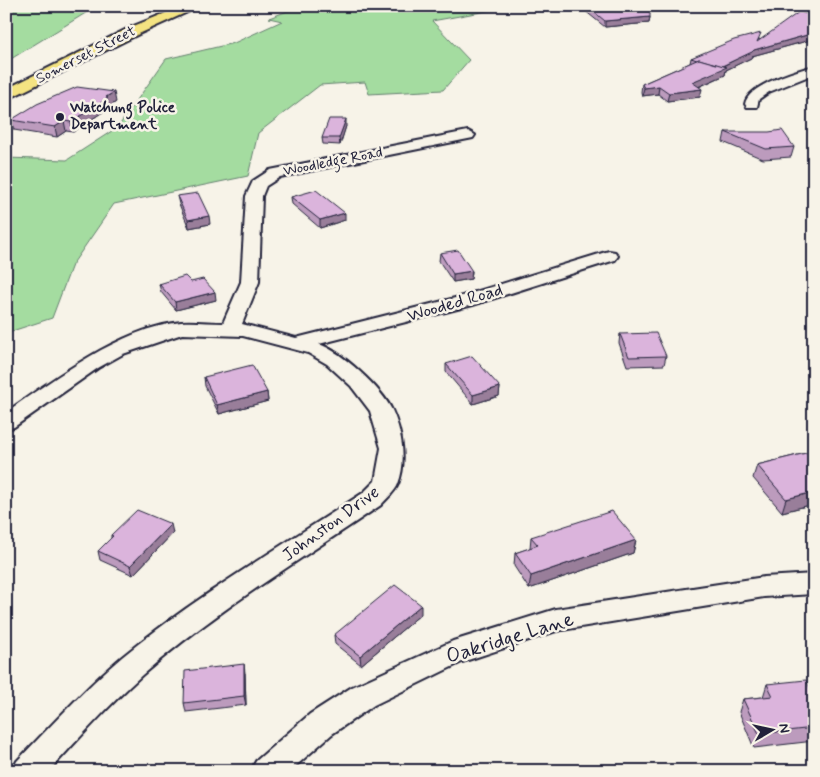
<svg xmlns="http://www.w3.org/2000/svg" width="820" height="777" viewBox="0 0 820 777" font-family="Mynerve,sans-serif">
<rect width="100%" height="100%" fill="#f7f3e8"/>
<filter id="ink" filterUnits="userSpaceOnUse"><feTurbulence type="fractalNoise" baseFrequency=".02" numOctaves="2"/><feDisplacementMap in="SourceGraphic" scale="10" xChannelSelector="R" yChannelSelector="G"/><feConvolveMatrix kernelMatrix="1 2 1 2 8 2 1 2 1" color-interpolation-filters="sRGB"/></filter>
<g filter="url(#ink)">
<g fill="#a4dca0" stroke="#637f6e">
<polygon points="6,6 97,6 6,62"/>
<polygon points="301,6 534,6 498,9 432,21 469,60 443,90 369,94 365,82 320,85 258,133 248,176 114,204 72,265 52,318 6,333 6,158 67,160 118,127 166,59 234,43 282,21 269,18"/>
</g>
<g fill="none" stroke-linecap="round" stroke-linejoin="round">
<g stroke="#22223b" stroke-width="4">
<g id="minor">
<path d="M814,66V74L769,92L759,99L757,107H747L745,104C748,85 796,71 814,66Z"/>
<path d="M468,131L475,135L473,138L280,177L266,186L262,196L259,282L242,324L296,338L459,297L609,251L615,252L618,256L615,260L473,305L319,344C341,351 382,389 392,410C402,432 407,461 398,484C395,492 386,499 381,505C300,560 215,611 142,675C109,705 79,738 49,771H12L17,761C51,726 84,689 122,657C198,595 282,546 363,493L375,481L381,448L370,411L351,386L327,364L308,353L243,336L182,334L123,354L98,368L14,427L6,429V412C56,378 121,328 181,322C195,321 210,323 223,323L241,282L246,196L253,181L270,170Z"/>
<polygon points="814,574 814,594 764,597 556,631 462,662 374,705 332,734 290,771 251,771 256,761 310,714 352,687 453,641 556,609 764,577"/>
</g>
</g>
<g stroke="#22223b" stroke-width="4">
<polygon id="major" points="183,6 201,6 141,33 6,100 6,89 131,27"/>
</g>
<use href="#minor" fill="#f7f3e8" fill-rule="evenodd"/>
<use href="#major" fill="#f4e382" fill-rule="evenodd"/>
</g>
<g fill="#bc9bbd" stroke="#22223b">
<polygon points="579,6 620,6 650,17 649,23 605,27"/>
<polygon points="814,15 814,39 752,56 751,58 726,70 725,75 699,87 700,97 667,101 658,94 642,96 641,92 642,84 690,63 691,58 760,39 760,40"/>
<polygon points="116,102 110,106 110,107 73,132 66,131 57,137 14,130 11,120"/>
<polygon points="346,126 340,145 323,144 322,138"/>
<polygon points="725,132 794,147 791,157 763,159 723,142"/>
<polygon points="177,196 210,224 189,228 179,204"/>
<polygon points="291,197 345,220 320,228 292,204"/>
<polygon points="440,253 472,271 471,279 453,282 439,261"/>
<polygon points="191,282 216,300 176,310 161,292 159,284"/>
<polygon points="620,334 666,356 664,365 627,366 619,343"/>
<polygon points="446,364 500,387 499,396 473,404 446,372"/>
<polygon points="204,377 267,392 268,401 219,414 205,386"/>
<polygon points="814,451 814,504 782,512 753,478 757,465"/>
<polygon points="173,533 133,575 100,560 98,551 111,538 111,535"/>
<polygon points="531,537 636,540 633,553 529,589 514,566 515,553 530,548"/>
<polygon points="421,614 361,665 335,644 334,635"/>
<polygon points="245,673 246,705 186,712 184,703"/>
<polygon points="767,684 814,690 814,741 754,748 739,712 743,699 763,697"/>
</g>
<g fill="#997e9a" stroke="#22223b">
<polygon points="650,17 649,23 605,27 605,21"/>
<polygon points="814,33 814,39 752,56 751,58 726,70 725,75 691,90 692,82 754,50"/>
<polygon points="659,86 658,94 642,96 644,88"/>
<polygon points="702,89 700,97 667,101 669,93"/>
<polygon points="114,92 116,102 110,106 110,107 73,132 71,122"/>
<polygon points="346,119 346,126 340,145 339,138"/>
<polygon points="64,121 66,131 57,137 55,127"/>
<polygon points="345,213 345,220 320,228 320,220"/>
<polygon points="209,216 210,224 189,228 188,220"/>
<polygon points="472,271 471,279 453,282 453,274"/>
<polygon points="215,292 216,300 176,310 175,302"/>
<polygon points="500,387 499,396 473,404 473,395"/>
<polygon points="267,392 268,401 219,414 217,405"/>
<polygon points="814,492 814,504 782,512 786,499"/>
<polygon points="171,524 173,533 133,575 130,566"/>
<polygon points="636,540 633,553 529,589 531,576"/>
<polygon points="421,605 421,614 361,665 360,656"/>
<polygon points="244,664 245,673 246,705 244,696"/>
</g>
<g fill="#dbb4dc" stroke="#22223b">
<polygon points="587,6 620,6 650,12 650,17 605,21"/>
<polygon points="799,12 814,15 814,33 754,50 752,52 722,66 699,59 697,60 691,58 734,40 761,33 757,42"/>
<polygon points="699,59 727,67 692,82 702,89 669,93 659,86 644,88 642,84"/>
<polygon points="77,87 114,92 106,97 108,98 71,122 64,121 55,127 11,120 37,104"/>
<polygon points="329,119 346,119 339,138 322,138"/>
<polygon points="782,130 794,147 766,149 725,132 769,132"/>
<polygon points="316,190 345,213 320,220 291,197"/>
<polygon points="198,193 209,216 188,220 177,196"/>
<polygon points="458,250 472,271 453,274 440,253"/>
<polygon points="185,276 191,282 203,279 215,292 175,302 159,284"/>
<polygon points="656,333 666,356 629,357 620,334"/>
<polygon points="472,356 500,387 473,395 446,364"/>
<polygon points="252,365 267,392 217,405 204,377"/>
<polygon points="814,451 814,492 786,499 757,465"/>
<polygon points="137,510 171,524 130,566 98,551 113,536 111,535"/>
<polygon points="612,511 636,540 531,576 515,553 538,545 531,537"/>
<polygon points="395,585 421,605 360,656 334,635"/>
<polygon points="244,664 244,696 184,703 185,671"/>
<polygon points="806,680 811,690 814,690 814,728 759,734 743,699 773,696 767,684"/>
</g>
</g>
<circle fill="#22223b" stroke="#f7f3e8" stroke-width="2" cx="60" cy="117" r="5"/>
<g text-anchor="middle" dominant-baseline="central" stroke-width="5" stroke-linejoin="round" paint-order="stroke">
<g font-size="15" fill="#22223b" stroke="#f7f3e8">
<text transform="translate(86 55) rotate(-27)">Somerset Street</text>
<text transform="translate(333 162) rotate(-11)">Woodledge Road</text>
</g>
<g font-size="15" font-weight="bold" fill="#22223b" stroke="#f7f3e8" text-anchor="start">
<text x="70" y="108">Watchung Police<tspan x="70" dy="17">Department</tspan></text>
</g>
<g font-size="18" fill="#22223b" stroke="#f7f3e8">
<text transform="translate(455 303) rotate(-16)">Wooded Road</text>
<text transform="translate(331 524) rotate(-36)">Johnston Drive</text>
</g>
<g font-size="21" fill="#22223b" stroke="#f7f3e8">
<text transform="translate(510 638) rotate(-17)">Oakridge Lane</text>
</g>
</g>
<rect width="820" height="777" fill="none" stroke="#f7f3e8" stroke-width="25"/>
<rect x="12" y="12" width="795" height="752" fill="none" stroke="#22223b" stroke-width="2" filter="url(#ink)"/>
<g transform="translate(772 730) rotate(81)" stroke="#f7f3e8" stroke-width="4" paint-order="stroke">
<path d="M0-4L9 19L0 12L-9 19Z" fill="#22223b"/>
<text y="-8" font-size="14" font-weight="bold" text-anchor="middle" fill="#22223b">N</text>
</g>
</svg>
